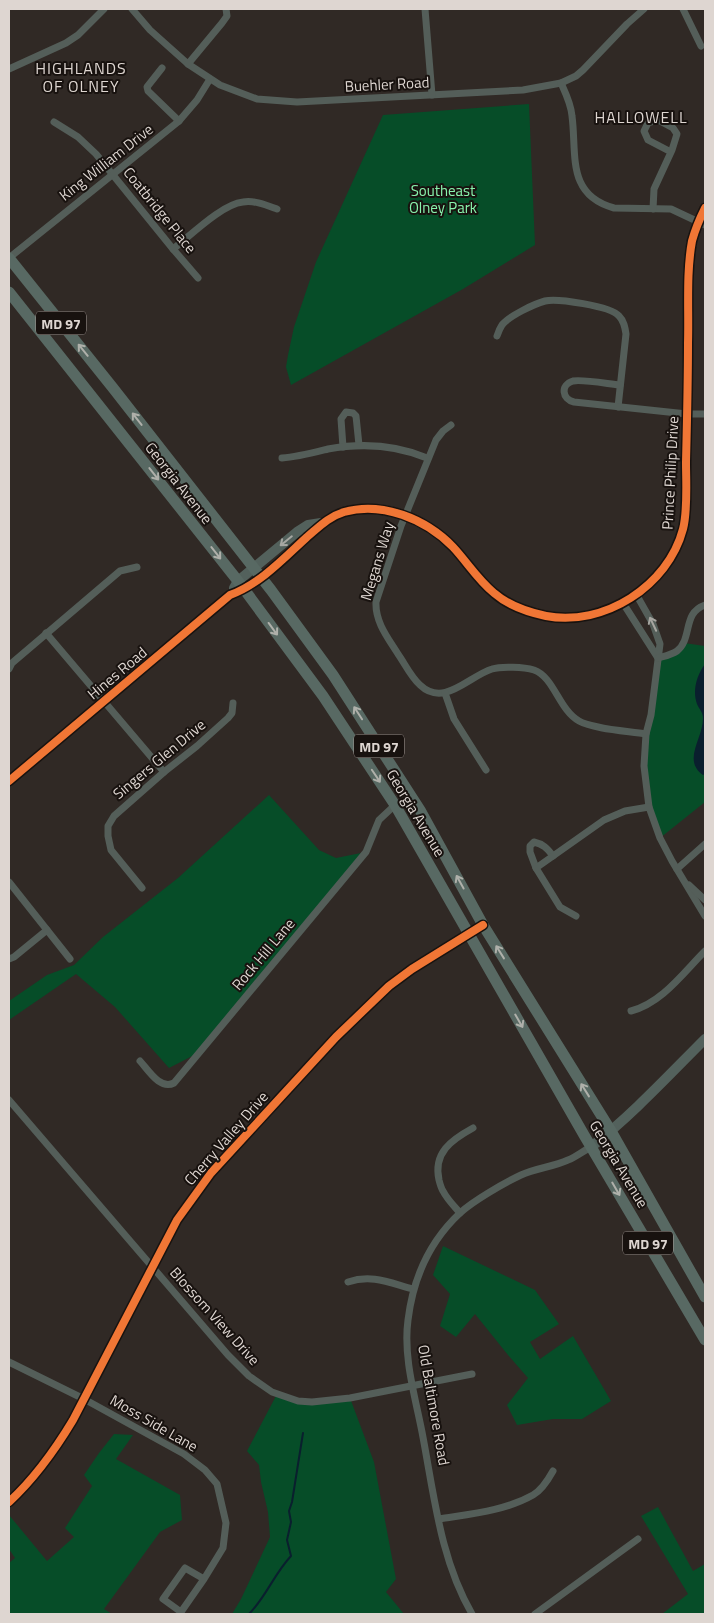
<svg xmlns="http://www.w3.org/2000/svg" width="714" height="1623" viewBox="0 0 714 1623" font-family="'Titillium Web',sans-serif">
<rect width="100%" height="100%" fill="#302925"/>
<g fill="#064d28">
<polygon points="529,104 535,245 463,289 291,385 286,367 288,355 294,327 316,262 383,115"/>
<polygon points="684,643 705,646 705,802 660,838 649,807 644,766 658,658 671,654"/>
<polygon points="269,795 319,850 336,858 366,852 200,1052 169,1068 115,1007 76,974 9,1020 9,1001 47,975 74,965 103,937 178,878"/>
<polygon points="443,1246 535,1290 559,1324 530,1342 540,1359 573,1336 611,1401 582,1419 553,1419 517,1425 507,1405 528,1378 508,1355 475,1314 456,1337 440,1326 450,1294 433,1275"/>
<polygon points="277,1394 298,1401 350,1398 374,1462 396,1579 386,1592 404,1614 232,1614 241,1599 270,1537 268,1512 261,1482 259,1465 247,1451"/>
<polygon points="114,1434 133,1435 116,1459 180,1495 182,1520 160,1532 104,1609 112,1614 9,1614 9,1563 15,1558 9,1549 9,1515 47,1561 74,1537 65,1528 92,1486 84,1475 99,1453"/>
<polygon points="658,1507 693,1571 705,1564 705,1614 662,1614 688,1594 641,1516"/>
</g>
<path fill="#0a1f2e" d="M705,664V774L703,775C682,760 703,739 703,718C703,712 699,709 697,704C692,690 697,675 705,664Z"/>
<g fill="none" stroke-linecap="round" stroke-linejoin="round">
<path stroke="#0a1f2e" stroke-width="2" d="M249,1614C266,1597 274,1574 291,1556L287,1540L291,1522L289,1511L292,1502L303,1433"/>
<g stroke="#545e59" stroke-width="7">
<polyline points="132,9 150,30 188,64 220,85 257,99 297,102 523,90 561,83 576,76 583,70 627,24 644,9"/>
<polyline points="425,9 432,95"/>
<polyline points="683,9 701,46"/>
<polyline points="188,64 222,23 227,16 226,9"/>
<polyline points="162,68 147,87 148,91 179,121"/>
<polyline points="9,69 66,43 78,35 104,9"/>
<path d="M561,83C566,94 571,104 572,116C577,154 566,195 614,208L671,209L705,225"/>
<polyline points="54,122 78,137 96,154 173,249 198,278"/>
<polyline points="653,209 654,189 672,150 677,134 673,128 658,120 648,123 644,131 648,140 671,152"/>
<path d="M173,249C190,236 222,204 243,202C254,200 266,205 277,209"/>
<polyline points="9,258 179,121 197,100 210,79"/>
<path d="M497,336C498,333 500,328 502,325C509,316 534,304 545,301C556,298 611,306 619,316C624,321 625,327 626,334L618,407"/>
<path d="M620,385C609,384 582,379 573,381C560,385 562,399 574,402L687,414H705"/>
<path d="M451,425L443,431L436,440L401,526L376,602C375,622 388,638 398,654C405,664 411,677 420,685C444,708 469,676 492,669C501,666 524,667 534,670C554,677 559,710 579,721C593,729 628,731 646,734"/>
<polyline points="343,447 341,419 346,412 353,413 356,416 359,445"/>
<path d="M282,458C297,457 312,453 328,449C361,443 396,445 427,458"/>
<polyline points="636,594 653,624 660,644 651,715 646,734 644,766 649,807 660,838 672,861 705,916"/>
<polyline points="623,603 658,658"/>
<polyline points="46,633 164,772"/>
<path d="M658,658C665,656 671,655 677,651C693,638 682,613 705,605"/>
<polyline points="9,669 12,663 120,571 137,567"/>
<polyline points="445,693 454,719 486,770"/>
<path d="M536,868L530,852V846L534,842C543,844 547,848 553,856"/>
<polyline points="677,869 705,844"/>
<polyline points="9,882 70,959"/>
<polyline points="689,885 705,900"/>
<polyline points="142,888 111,850 108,836 108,826 114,816 164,772 197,746 228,718 232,713 233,703"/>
<polyline points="576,916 560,907 536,868 604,820 625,811 649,807"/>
<polyline points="9,959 14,957 47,930"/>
<path d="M631,1011C662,1003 683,973 705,951"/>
<path d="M140,1061C149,1071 160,1090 174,1083L366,852L379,820L395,805"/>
<polyline points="9,1100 228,1355 249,1376 272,1392 298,1401 312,1402 350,1398 472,1374"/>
<path d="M460,1213C454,1206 447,1199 443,1191C441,1188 440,1184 439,1180C433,1153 451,1140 473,1128"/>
<path d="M348,1282C372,1274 390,1283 413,1289"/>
<polyline points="9,1362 84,1399 184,1454 205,1470 217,1484 226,1523 223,1548 204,1579 181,1612 163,1599 185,1568 204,1579"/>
<path d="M439,1519C470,1514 505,1511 533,1495C542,1490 548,1480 553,1471"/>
<path d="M472,1614C440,1559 434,1494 422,1432C415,1396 403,1357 408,1320C413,1279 429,1242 460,1213C473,1201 504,1183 521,1175C536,1168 553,1167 568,1160C576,1157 583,1151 591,1147"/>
<polyline points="535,1614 638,1539"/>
</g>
<g stroke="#53615c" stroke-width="10">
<polyline points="234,588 238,581 297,532 308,525 321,523"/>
<path d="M9,781L230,595C260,584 284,558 307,537C319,527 328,517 344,512C382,501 426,519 453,547C467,562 478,580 494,593C509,606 527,612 546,616C604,627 668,586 683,529C688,510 686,482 686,462C687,422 688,383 688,343C689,309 686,274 692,241C695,230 700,218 705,208"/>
<path d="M591,1147C632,1115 668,1076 705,1039"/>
<path d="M9,1502C35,1478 55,1450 73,1420L177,1220L211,1173L336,1037L389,986L412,969L483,925"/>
</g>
<g stroke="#586963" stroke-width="11">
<polyline points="9,258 113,388 271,590 333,675 420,810 483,925 611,1131 705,1297"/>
<polyline points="9,292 238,581 323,696 395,805 584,1135 705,1340"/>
</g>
<g stroke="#18120f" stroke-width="11">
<g id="cycleway">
<path d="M9,781L230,595C260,584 284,558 307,537C319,527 328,517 344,512C382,501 426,519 453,547C467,562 478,580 494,593C509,606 527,612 546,616C604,627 668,586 683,529C688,510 686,482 686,462C687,422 688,383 688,343C689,309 686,274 692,241C695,230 700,218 705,208"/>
<path d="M9,1502C35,1478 55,1450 73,1420L177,1220L211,1173L336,1037L389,986L412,969L483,925"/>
</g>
</g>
<use href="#cycleway" stroke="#f07635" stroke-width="8"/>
</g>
<defs><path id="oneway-shaft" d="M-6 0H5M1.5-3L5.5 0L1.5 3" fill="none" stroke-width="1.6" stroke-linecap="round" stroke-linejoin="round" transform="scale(1.25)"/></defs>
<g stroke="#afb0aa">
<use href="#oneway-shaft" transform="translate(83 350) rotate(-129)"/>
<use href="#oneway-shaft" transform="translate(137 419) rotate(-128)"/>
<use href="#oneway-shaft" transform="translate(154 474) rotate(52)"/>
<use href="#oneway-shaft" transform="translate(216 553) rotate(52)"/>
<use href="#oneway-shaft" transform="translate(273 629) rotate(54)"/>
<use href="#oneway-shaft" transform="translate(358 713) rotate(-123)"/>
<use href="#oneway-shaft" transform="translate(376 776) rotate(56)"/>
<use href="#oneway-shaft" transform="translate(460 882) rotate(-119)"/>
<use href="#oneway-shaft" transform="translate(500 952) rotate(-122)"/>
<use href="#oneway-shaft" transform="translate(519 1021) rotate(60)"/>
<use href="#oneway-shaft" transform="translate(585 1090) rotate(-122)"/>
<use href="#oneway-shaft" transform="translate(616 1189) rotate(60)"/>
</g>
<use stroke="#a6a7a2" href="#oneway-shaft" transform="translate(286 541) rotate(141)"/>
<use stroke="#a7a6a1" href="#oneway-shaft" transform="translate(653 624) rotate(-115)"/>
<g text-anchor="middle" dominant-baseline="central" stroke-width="4" stroke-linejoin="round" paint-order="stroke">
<g fill="#18120f" stroke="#a39b97" stroke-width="1">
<rect x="36" y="311.5" width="50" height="23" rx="4"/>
<rect x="354" y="734.5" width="50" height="23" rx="4"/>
<rect x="623" y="1231.5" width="50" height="23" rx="4"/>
</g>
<g font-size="14" font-weight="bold" fill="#ded6d1">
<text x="61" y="323">MD 97</text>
<text x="379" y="746">MD 97</text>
<text x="648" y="1243">MD 97</text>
</g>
<g font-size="15" fill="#ded6d1" stroke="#18120f">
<text transform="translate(387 84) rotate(-3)">Buehler Road</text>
<text transform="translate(106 162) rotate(-38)">King William Drive</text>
<text transform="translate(160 210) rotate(51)">Coatbridge Place</text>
<text transform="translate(670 473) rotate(-87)">Prince Philip Drive</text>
<text transform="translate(179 483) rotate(52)">Georgia Avenue</text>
<text transform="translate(377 561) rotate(-73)">Megans Way</text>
<text transform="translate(117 673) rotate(-40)">Hines Road</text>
<text transform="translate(159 759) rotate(-40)">Singers Glen Drive</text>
<text transform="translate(416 813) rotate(59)">Georgia Avenue</text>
<text transform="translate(263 954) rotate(-50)">Rock Hill Lane</text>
<text transform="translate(226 1138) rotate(-49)">Cherry Valley Drive</text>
<text transform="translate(619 1164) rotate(59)">Georgia Avenue</text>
<text transform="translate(215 1316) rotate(48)">Blossom View Drive</text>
<text transform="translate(434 1405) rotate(80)">Old Baltimore Road</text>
<text transform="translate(154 1423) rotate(30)">Moss Side Lane</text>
</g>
<g font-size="15" fill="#89f3ad" stroke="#18120f">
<text x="443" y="190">Southeast<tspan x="443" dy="17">Olney Park</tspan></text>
</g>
<g font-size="16" letter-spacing="1" fill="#ded6d1" stroke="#18120f">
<text x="81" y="68">HIGHLANDS<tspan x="81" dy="18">OF OLNEY</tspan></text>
<text x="641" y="117">HALLOWELL</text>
</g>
</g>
<rect width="714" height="1623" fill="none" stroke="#ded6d1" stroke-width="20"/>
</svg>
